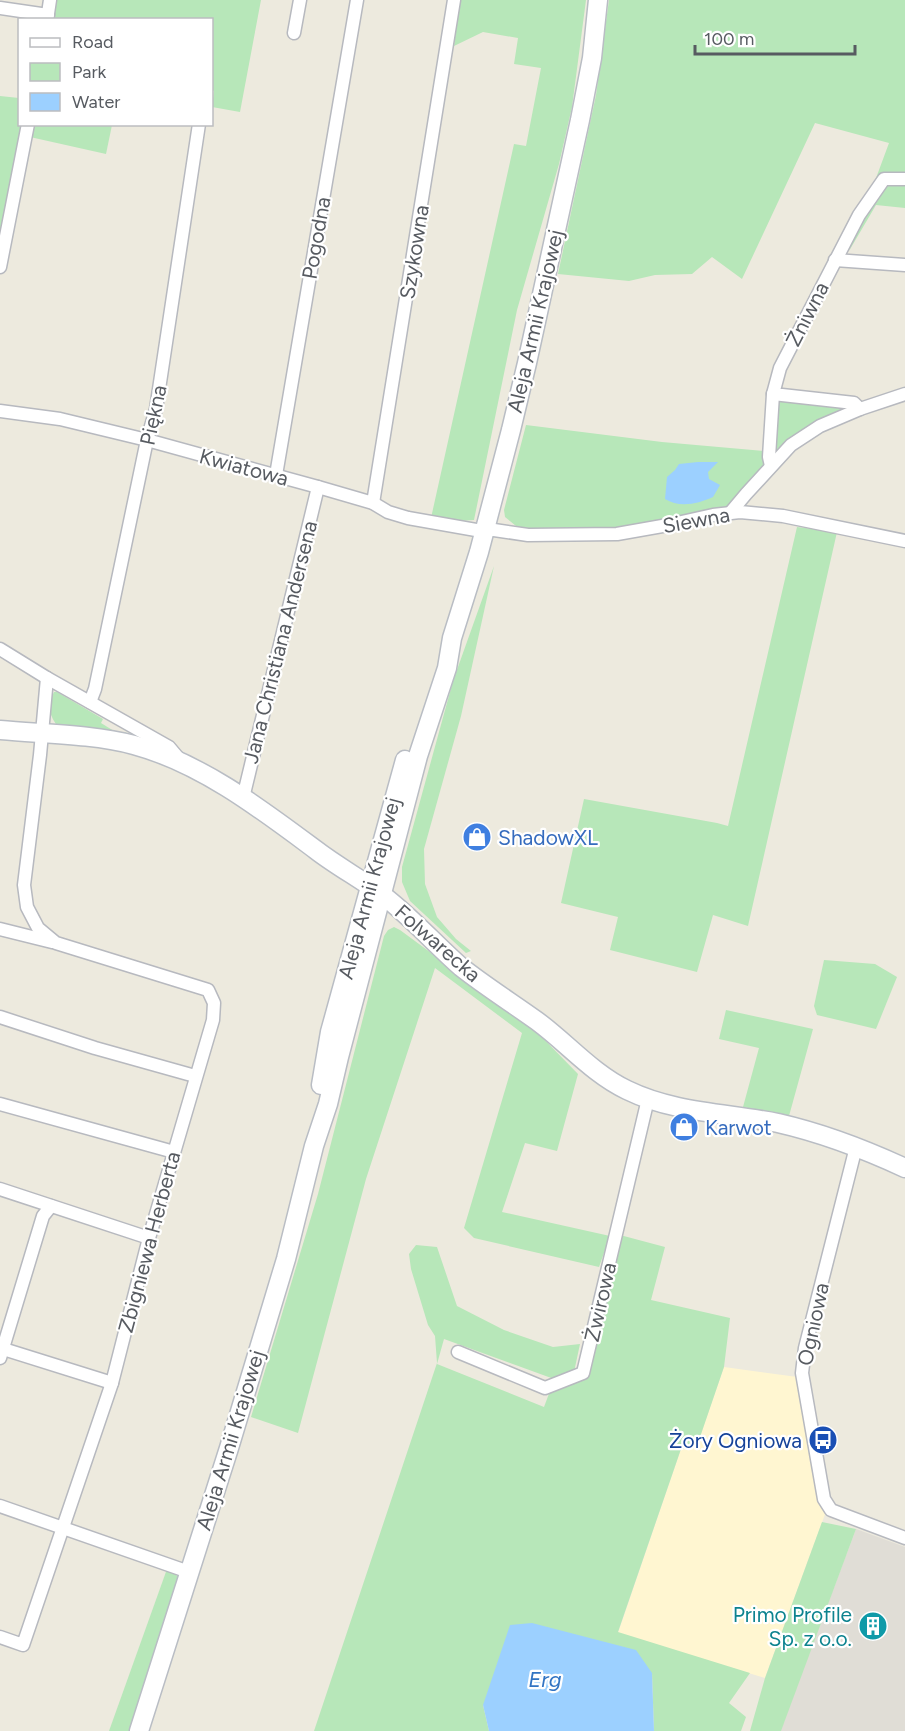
<svg xmlns="http://www.w3.org/2000/svg" width="905" height="1731" viewBox="0 0 905 1731" font-family="Figtree,sans-serif">
<rect width="100%" height="100%" fill="#edeade"/>
<polygon fill="#fff6d1" points="724,1367 805,1378 809,1384 831,1498 765,1678 618,1633 681,1449 697,1445"/>
<polygon fill="#e0ddd6" points="856,1529 905,1547 905,1731 780,1731"/>
<g fill="#b7e7b9">
<polygon points="57,0 261,0 240,112 212,107 214,91 212,90 212,20 53,20"/>
<polygon points="459,0 586,0 572,107 559,164 517,310 474,520 458,521 431,518 514,144 526,146 541,68 514,64 518,38 483,32 454,46"/>
<polygon points="609,0 905,0 905,208 876,205 849,251 889,143 815,123 742,279 712,257 692,274 655,275 629,281 558,274 596,95"/>
<polygon points="0,96 19,98 20,124 23,125 0,239"/>
<polygon points="33,125 112,125 106,154 30,137"/>
<polygon points="787,399 845,406 843,411 805,430 774,453 778,402"/>
<polygon points="526,425 662,442 764,451 766,465 727,509 613,529 521,530 505,517 504,510"/>
<polygon points="797,527 837,532 748,926 713,915 697,972 610,950 618,917 561,903 584,799 717,823 728,826"/>
<polygon points="494,566 461,716 424,849 425,884 437,917 456,939 471,951 466,953 410,901 402,882 402,867 453,681"/>
<path d="M54,692H57L103,719L101,723L122,736L125,732L134,740L59,728C49,716 47,706 54,692Z"/>
<polygon points="394,927 400,930 533,1028 578,1074 557,1151 525,1143 502,1212 610,1236 599,1267 474,1238 464,1228 522,1033 435,968 366,1179 298,1433 251,1417 318,1194 384,936 388,930"/>
<polygon points="824,960 875,964 897,977 876,1029 817,1015 814,1006"/>
<polygon points="726,1010 813,1029 789,1116 743,1107 759,1048 719,1039"/>
<polygon points="620,1235 665,1247 651,1300 730,1318 724,1367 697,1446 681,1449 618,1632 750,1673 729,1703 746,1717 741,1731 654,1731 652,1673 483,1705 489,1731 314,1731 437,1363 435,1336 428,1325 411,1269 409,1254 416,1245 437,1247 457,1306 504,1330 553,1347 580,1344 574,1372 554,1379 444,1339 437,1364 544,1407 550,1391 587,1377"/>
<polygon points="822,1522 856,1529 781,1731 750,1731 765,1678"/>
<polygon points="167,1569 182,1579 132,1731 109,1731"/>
</g>
<g fill="#9cd0ff">
<path d="M698,462H718L708,472L709,479L720,485L713,497C698,504 679,508 665,499L667,477L675,470L679,464Z"/>
<polygon points="532,1623 636,1650 652,1673 654,1731 489,1731 483,1705 510,1625"/>
</g>
<g fill="none" stroke-linecap="round" stroke-linejoin="round">
<g stroke="#b7b9bf" stroke-width="15">
<g id="street">
<polyline points="0,8 48,15"/>
<polyline points="47,20 50,0"/>
<polyline points="294,33 300,0"/>
<polyline points="835,260 905,265"/>
<polyline points="0,267 28,124"/>
<polyline points="860,409 854,403 773,394 780,368 859,215 884,179 905,179"/>
<polyline points="0,411 60,419 147,440 318,487 373,503 388,512 408,518 476,530 494,530 528,535 617,534 668,525 713,515 740,512 783,516 905,541"/>
<polyline points="771,466 769,457 773,394"/>
<polyline points="276,475 357,0"/>
<polyline points="373,503 454,0"/>
<polyline points="730,513 746,494 791,445 820,426 860,409 905,394"/>
<polyline points="0,649 47,678 169,747 180,760"/>
<polyline points="90,702 95,689 147,440 156,409 199,124"/>
<polyline points="243,798 318,487"/>
<polyline points="0,929 52,942"/>
<polyline points="0,1017 95,1048 195,1076"/>
<polyline points="0,1104 174,1152"/>
<polyline points="856,1147 805,1348 802,1373 824,1499 831,1510 905,1538"/>
<polyline points="0,1189 149,1238"/>
<polyline points="0,1348 112,1383"/>
<polyline points="458,1352 545,1388 583,1373 648,1099"/>
<polyline points="0,1358 43,1216 51,1206"/>
<polyline points="0,1506 189,1572"/>
<polyline points="0,1637 23,1645 112,1383 149,1238 213,1020 214,1003 208,990 56,943 38,928 27,907 24,885 40,755 47,678"/>
</g>
</g>
<g stroke="#b9bdc4" stroke-width="21">
<g id="secondary">
<path d="M0,730C43,734 92,734 134,745C201,763 261,809 316,850C338,867 363,880 385,897C412,918 435,944 461,967C485,986 512,1003 537,1021C567,1043 593,1074 627,1090C674,1113 728,1113 778,1123C822,1133 864,1149 905,1168"/>
<polyline points="321,1085 330,1032 405,760"/>
<polyline points="139,1731 229,1448 286,1259 314,1146 328,1104 339,1057 418,756 447,668 452,638 479,552 511,430 527,363 580,120 592,58 598,0"/>
</g>
</g>
<use href="#street" stroke="#fff" stroke-width="12"/>
<use href="#secondary" stroke="#fff" stroke-width="18"/>
</g>
<defs>
<g id="shop-disc" transform="scale(1.5)"><circle r="9.5" fill="#3f7fe0" stroke="#fff"/><path d="M-5-2.5h2.3a2.7 3.5 0 0 1 5.4 0H5L5.5 6h-11ZM-1.5-2.5h3a1.5 2.3 0 0 0-3 0Z" fill="#fff"/></g>
<g id="bus-disc" transform="scale(1.5)"><circle r="9.5" fill="#1a4fb4" stroke="#fff"/><path d="M-5-6H5V4H4V6H2V4H-2V6H-4V4H-5ZM-3.5-4V0h7V-4ZM-3.5 1.2v1.5H-2V1.2ZM2 1.2v1.5H3.5V1.2Z" fill="#fff"/></g>
<g id="building-disc" transform="scale(1.5)"><circle r="9.5" fill="#0f9aa8" stroke="#fff"/><path d="M-4-6H4V6H1V3H-1V6H-4ZM-2.5-4.3h1.7v1.8h-1.7ZM.8-4.3h1.7v1.8H.8ZM-2.5-1h1.7V.8h-1.7ZM.8-1h1.7V.8H.8Z" fill="#fff"/></g>
</defs>
<g fill-rule="evenodd">
<use href="#shop-disc" x="477" y="837"/>
<use href="#shop-disc" x="684" y="1127"/>
<use href="#bus-disc" x="823" y="1440"/>
<use href="#building-disc" x="873" y="1626"/>
</g>
<g text-anchor="middle" dominant-baseline="central" stroke-width="4.5" stroke-linejoin="round" paint-order="stroke">
<g font-size="21" fill="#575b61" stroke="#fff">
<text transform="translate(316 238) rotate(-80)">Pogodna</text>
<text transform="translate(414 252) rotate(-81)">Szykowna</text>
<text transform="translate(807 314) rotate(-63)">Żniwna</text>
<text transform="translate(535 321) rotate(-77)">Aleja Armii Krajowej</text>
<text transform="translate(153 415) rotate(-78)">Piękna</text>
<text transform="translate(244 467) rotate(15)">Kwiatowa</text>
<text transform="translate(696 520) rotate(-10)">Siewna</text>
<text transform="translate(280 642) rotate(-76)">Jana Christiana Andersena</text>
<text transform="translate(369 888) rotate(-75)">Aleja Armii Krajowej</text>
<text transform="translate(438 943) rotate(41)">Folwarecka</text>
<text transform="translate(149 1242) rotate(-75)">Zbigniewa Herberta</text>
<text transform="translate(600 1302) rotate(-77)">Żwirowa</text>
<text transform="translate(813 1324) rotate(-78)">Ogniowa</text>
<text transform="translate(230 1440) rotate(-73)">Aleja Armii Krajowej</text>
</g>
<g font-size="21" fill="#366cbe" stroke="#fff" text-anchor="start">
<text x="498" y="837">ShadowXL</text>
<text x="705" y="1127">Karwot</text>
</g>
<g font-size="21" fill="#164399" stroke="#fff" text-anchor="end">
<text x="802" y="1440">Żory Ogniowa</text>
</g>
<g font-size="21" fill="#0d838f" stroke="#fff" text-anchor="end">
<text x="852" y="1614">Primo Profile<tspan x="852" dy="24">Sp. z o.o.</tspan></text>
</g>
<g font-size="22" font-style="italic" fill="#3274c3" stroke="#fff">
<text x="545" y="1679">Erg</text>
</g>
</g>
<rect x="18" y="18" width="195" height="108" fill="#ffffff" stroke="#bcbdc0" stroke-width="1.5"/>
<rect x="30" y="38" width="30" height="9" fill="#ffffff" stroke="#bcbdc0" stroke-width="1.5"/>
<text x="72" y="48" font-size="18" fill="#575b61">Road</text>
<rect x="30" y="63" width="30" height="18" fill="#b7e7b9" stroke="#bcbdc0" stroke-width="1.5"/>
<text x="72" y="78" font-size="18" fill="#575b61">Park</text>
<rect x="30" y="93" width="30" height="18" fill="#9cd0ff" stroke="#bcbdc0" stroke-width="1.5"/>
<text x="72" y="108" font-size="18" fill="#575b61">Water</text>
<path d="M695 45v9h160v-9" fill="none" stroke="#575b61" stroke-width="3"/>
<text x="704" y="45" font-size="18" fill="#575b61" stroke="#ffffff" stroke-width="4.5" paint-order="stroke">100 m</text>
</svg>
